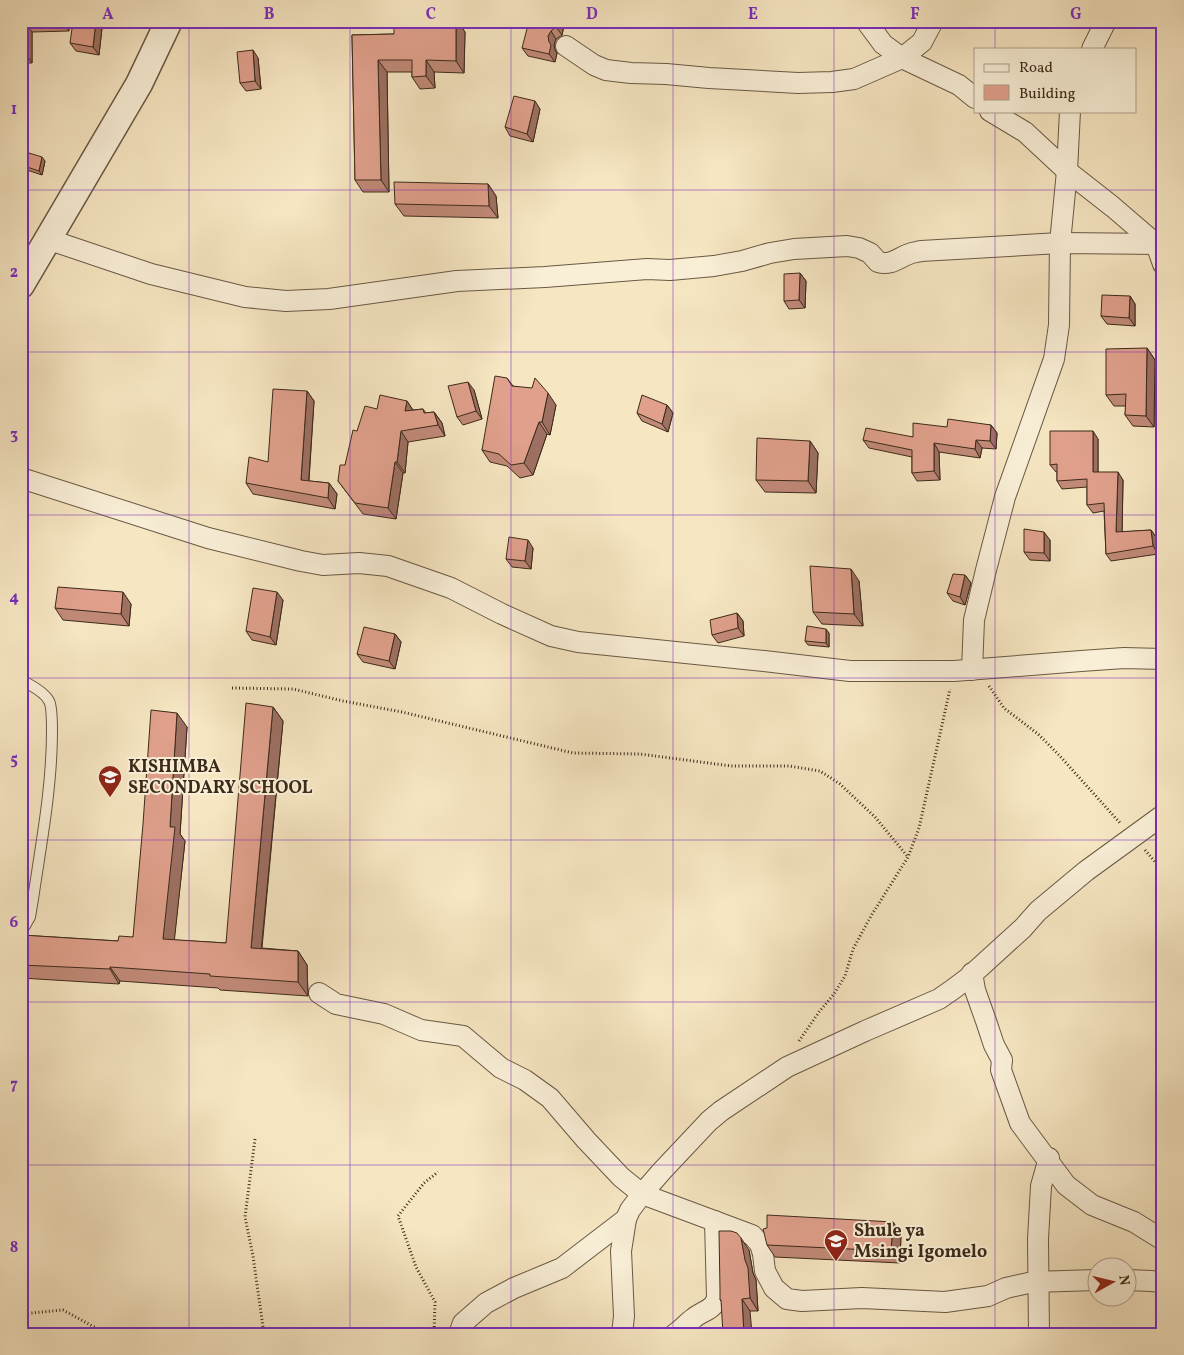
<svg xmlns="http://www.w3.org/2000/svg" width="1184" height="1355" viewBox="0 0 1184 1355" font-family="Vollkorn,serif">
<rect width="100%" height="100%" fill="#f6e6c2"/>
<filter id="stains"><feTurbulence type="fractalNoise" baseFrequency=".004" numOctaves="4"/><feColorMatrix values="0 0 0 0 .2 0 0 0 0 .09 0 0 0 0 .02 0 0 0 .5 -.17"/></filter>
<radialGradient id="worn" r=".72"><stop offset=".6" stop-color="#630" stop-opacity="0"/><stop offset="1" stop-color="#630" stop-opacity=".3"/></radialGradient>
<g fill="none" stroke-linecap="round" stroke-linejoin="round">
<g stroke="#6a5943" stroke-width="12">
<path id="service" d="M21,680C29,684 45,693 49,701C52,706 52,724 52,731C52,788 41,844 33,899L30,917L23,929H21"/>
</g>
<g stroke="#6a5943" stroke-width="22">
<g id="minor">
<polyline points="866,21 883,44 902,58 959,85 975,98"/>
<polyline points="566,46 594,65 606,70 631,73 666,74 709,78 798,83 832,82 854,79 902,58 922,42 933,21"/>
<polyline points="1092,49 1106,21"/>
<polyline points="990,111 1025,132 1067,171 1113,207 1156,244 1163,264"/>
<path d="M47,239L151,274L245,297L286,301L329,299L457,281L545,277L647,269L670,270L714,266L742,261L770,253L794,249L847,246L859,248L870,253L878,262C891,266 898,258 909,254C913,252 917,252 921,251L1060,243L1163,244"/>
<polyline points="21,478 208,538 301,561 323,565 359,563 388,566 451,588 502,614 551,636 578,642 764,661 850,671 954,671 1081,661 1124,658 1163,659"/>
<polyline points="972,670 974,620 986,570 1005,497 1054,359 1059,325 1060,243 1067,171 1070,111"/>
<polyline points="972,973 975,990 986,1021 994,1045 1002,1060 1001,1070 1020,1123 1066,1185 1092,1205 1134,1222 1163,1240"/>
<polyline points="319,993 336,1004 384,1014 421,1030 463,1036 501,1068 525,1080 550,1098 586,1140 621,1177 642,1194 752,1235 760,1244 763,1254 765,1271 774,1288 787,1299 802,1301 862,1298 945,1302 988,1296 1006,1288 1033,1282 1096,1280"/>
<polyline points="1126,1280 1152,1281 1163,1283"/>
<polyline points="459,1334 463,1323 486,1303 514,1288 562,1268 626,1219"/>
<polyline points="622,1334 624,1316 621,1251 626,1219 630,1210 642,1194 661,1172 709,1121 721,1111 787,1067 865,1031 939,999 952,990 968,978 1023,928 1038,911 1086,871 1163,815"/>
<path d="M675,1334C682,1329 687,1323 694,1318C702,1311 714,1310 717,1298L715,1221"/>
<polyline points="1039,1334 1038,1239 1041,1186 1049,1158"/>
</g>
</g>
<g stroke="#6a5943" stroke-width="29">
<polyline id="tertiary" points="21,285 139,84 169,21"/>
</g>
<g stroke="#3c2a19" stroke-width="3" stroke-dasharray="1 2.5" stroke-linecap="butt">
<polyline points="989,686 1004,708 1038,734 1059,755 1121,824"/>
<polyline points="232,688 293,689 343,701 402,712 573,753 640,754 731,766 789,766 820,771 840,784 875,817 908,857"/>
<polyline points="1145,850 1163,871"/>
<polyline points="799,1041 819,1012 834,994 845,976 853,949 871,916 908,857 919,828 950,689"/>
<polyline points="255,1139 245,1217 253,1256 264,1334"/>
<polyline points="21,1314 63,1310 107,1334"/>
<polyline points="434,1334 435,1302 416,1267 398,1216 424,1183 438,1172"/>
</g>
<use href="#service" stroke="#f9efd7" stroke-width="10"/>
<use href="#minor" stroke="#f9efd7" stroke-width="20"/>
<use href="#tertiary" stroke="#f9efd7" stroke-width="26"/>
</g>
<g fill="#c18a78" stroke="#3c2a19">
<polygon points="21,21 68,21 69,31 32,32 32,63 21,63"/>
<polygon points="457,21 465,32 464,73 434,72 435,88 420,89 412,77 412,72 387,72 389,192 363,192 355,180 352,35 394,34"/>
<polygon points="565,21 562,35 556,39 554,45 555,50 557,53 555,62 528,56 522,48"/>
<polygon points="102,28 99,55 76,51 70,43"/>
<polygon points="258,58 261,89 246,91 240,83"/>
<polygon points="540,109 533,142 510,136 505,127"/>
<polygon points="45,161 42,175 27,170 24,166"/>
<polygon points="488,184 496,196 498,218 404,216 395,204"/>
<polygon points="800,273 806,281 805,308 789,309 784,301"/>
<polygon points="1130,296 1135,304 1135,326 1107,324 1101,316"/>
<polygon points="1147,348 1155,360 1154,427 1133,426 1125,415 1126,406 1114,406 1106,395"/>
<polygon points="507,378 513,386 556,405 550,435 547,434 533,475 520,478 507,466 490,462 482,450"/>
<polygon points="474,390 482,419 463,425 457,417"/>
<polygon points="307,391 314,401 309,481 329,483 337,494 335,509 253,494 246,483 268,462"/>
<polygon points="407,401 413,410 423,409 426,413 434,412 442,423 445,436 408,442 405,473 403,473 396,519 363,514 338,481 345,465 357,431 377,409"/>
<polygon points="667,405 673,413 668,432 642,421 637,413"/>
<polygon points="991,425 997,433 996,449 982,448 980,458 939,452 940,480 917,481 912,473 912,457 869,448 863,440 913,437"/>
<polygon points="1098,439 1098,472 1123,480 1122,532 1151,530 1156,537 1158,554 1111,561 1106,554 1104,511 1093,513 1087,505 1087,487 1062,489 1057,481 1057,472 1056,472 1050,465"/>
<polygon points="810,441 818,453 816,493 765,492 756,480"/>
<polygon points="1050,540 1050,561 1030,560 1024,552"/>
<polygon points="533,548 531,569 512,567 506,559"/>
<polygon points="965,575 971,583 965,605 953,601 947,593"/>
<polygon points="859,581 863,626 822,624 813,612"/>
<polygon points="283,600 276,645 252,640 246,631"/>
<polygon points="131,604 129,626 63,620 55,608"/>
<polygon points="737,613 743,621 744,636 718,643 712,635"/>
<polygon points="829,633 829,647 808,645 805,641"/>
<polygon points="395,634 401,642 395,669 363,662 357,654"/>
<polygon points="273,707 283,721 262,948 298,951 307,965 308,996 220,990 218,988 120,981 119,984 21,978 21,935 118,941 133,937 187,727 180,834 185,841 174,940 226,943"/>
<polygon points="893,1222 901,1234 900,1263 775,1257 767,1245"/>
<polygon points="749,1250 753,1273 756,1280 758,1311 750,1311 722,1302 720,1300"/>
</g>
<g fill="#9d7062" stroke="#3c2a19">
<polygon points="62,21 68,21 69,31"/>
<polygon points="96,21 97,21 102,28 99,55 93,47"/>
<polygon points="456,21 457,21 465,32 464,73 456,61"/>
<polygon points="557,21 565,21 562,35 556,27"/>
<polygon points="25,22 32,32 32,63 25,53"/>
<polygon points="551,31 556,39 554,45 555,50 557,53 555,62 549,54 548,36"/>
<polygon points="253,50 258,58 261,89 255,81"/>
<polygon points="378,60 387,72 389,192 381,180"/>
<polygon points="426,60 434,72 435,88 426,76"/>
<polygon points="535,101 540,109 533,142 527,134"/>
<polygon points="42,157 45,161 42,175 39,171"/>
<polygon points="488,184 496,196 498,218 489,206"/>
<polygon points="800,273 806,281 805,308 799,300"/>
<polygon points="1130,296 1135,304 1135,326 1129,318"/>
<polygon points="1147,348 1155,360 1154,427 1146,416"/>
<polygon points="468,382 474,390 482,419 476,411"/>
<polygon points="307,391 314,401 308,491 301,480"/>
<polygon points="548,393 556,405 550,435 542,422"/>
<polygon points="407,401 414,412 405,411"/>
<polygon points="667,405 673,413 668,432 662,424"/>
<polygon points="434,412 442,423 445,436 438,425"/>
<polygon points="539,422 547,434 533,475 524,463"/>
<polygon points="991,425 997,433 996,449 990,441"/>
<polygon points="401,431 408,442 405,473 397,462"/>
<polygon points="1093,431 1098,439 1098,480 1093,472"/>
<polygon points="976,440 982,448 980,458 975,449"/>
<polygon points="810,441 818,453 816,493 808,481"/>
<polygon points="934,443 939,452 940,480 934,471"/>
<polygon points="395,462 403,473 396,519 388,508"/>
<polygon points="1118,472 1123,480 1122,540 1116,532"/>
<polygon points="329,483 337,494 335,509 328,498"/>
<polygon points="1151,530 1156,537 1158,554 1153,546"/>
<polygon points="1044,532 1050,540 1050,561 1044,553"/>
<polygon points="528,540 533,548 531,569 525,561"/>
<polygon points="851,569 859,581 863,626 854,614"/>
<polygon points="965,575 971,583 965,605 960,597"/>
<polygon points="123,592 131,604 129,626 121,614"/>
<polygon points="277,592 283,600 276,645 270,637"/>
<polygon points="737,613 743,621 744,636 738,628"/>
<polygon points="826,629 829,633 829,647 826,643"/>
<polygon points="395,634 401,642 395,669 389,661"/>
<polygon points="273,707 283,721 260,962 251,948"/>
<polygon points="177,713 187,727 180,834 185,841 173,953 163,939"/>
<polygon points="298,951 307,965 308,996 298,982"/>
<polygon points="110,967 120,981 119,984 110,969"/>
<polygon points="893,1222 901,1234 900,1263 891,1251"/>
<polygon points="741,1238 749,1250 753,1273 756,1280 758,1311 750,1298"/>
<polygon points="742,1299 750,1311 752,1334 744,1334"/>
</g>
<g fill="#e0a08c" stroke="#3c2a19">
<polygon points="21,21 62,21 25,22 25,53 21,53"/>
<polygon points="73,21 96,21 93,47 70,43"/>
<polygon points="394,21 456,21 456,61 426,60 426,76 412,77 412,60 378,60 381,180 355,180 352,35 394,34"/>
<polygon points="529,21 557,21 556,27 551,31 548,36 549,42 551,45 549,54 522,48"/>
<polygon points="253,50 255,81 240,83 237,52"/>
<polygon points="514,96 535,101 527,134 505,127"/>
<polygon points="29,153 42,157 39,171 24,166"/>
<polygon points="394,182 488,184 489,206 395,204"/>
<polygon points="800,273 799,300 784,301 784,274"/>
<polygon points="1102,295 1130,296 1129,318 1101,316"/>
<polygon points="1147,348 1146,416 1125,415 1126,394 1106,395 1106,349"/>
<polygon points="495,376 507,378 512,386 532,388 535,378 548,393 542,422 539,422 524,463 511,465 499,454 482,450"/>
<polygon points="468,382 476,411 457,417 448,386"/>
<polygon points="273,389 307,391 301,480 329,483 328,498 246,483 249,457 268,462"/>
<polygon points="380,395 407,401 405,411 423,409 424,413 434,412 438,425 401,431 397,462 395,462 388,508 355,503 338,481 340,465 345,465 353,430 357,431 365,406 377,409"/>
<polygon points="642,395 667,405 662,424 637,413"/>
<polygon points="948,419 991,425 990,441 976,440 975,449 934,443 934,471 912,473 912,450 863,440 866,428 913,437 913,423 947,427"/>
<polygon points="1050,431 1093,431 1093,472 1118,472 1116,532 1151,530 1153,546 1106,554 1104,503 1087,505 1087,479 1057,481 1057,464 1050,465"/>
<polygon points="757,438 810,441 808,481 756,480"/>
<polygon points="1024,529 1044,532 1044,553 1024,552"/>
<polygon points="509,537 528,540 525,561 506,559"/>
<polygon points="810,566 851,569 854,614 813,612"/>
<polygon points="953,574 965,575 960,597 947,593"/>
<polygon points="58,587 123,592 121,614 55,608"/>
<polygon points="253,588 277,592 270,637 246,631"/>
<polygon points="737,613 738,628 712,635 710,620"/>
<polygon points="807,626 826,629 826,643 805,641"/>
<polygon points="364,627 395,634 389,661 357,654"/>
<polygon points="246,703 273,707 251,948 298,951 298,982 210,976 210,974 110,967 110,969 21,965 21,935 118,941 119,936 133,937 143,824 151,710 177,713 170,827 175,827 163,939 226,943"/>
<polygon points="767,1215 893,1222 891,1251 767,1245 763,1229 767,1228"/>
<polygon points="719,1231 731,1231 737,1233 741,1238 745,1260 748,1268 750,1298 742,1299 744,1334 723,1334 721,1300 720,1300 720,1290"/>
</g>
<path fill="none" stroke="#7b2cbf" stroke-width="1" stroke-opacity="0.55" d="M189,21V1334M350,21V1334M511,21V1334M673,21V1334M834,21V1334M995,21V49M995,111V1334M21,190H1163M21,352H1163M21,515H1163M21,678H1163M21,840H1163M21,1002H1163M21,1165H1163"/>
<defs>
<g id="school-pin" transform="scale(1.25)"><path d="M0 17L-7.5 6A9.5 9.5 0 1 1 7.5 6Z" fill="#8f2418" stroke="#f9efd7"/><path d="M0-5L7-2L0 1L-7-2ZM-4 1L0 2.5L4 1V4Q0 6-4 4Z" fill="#fff"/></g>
</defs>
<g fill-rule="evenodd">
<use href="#school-pin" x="110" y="777"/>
<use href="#school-pin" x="836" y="1241"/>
</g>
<g text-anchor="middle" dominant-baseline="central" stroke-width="4" stroke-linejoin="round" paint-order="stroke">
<g font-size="18" font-weight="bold" fill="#3c2a19" stroke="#f9efd7" text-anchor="start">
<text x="128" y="767">KISHIMBA<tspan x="128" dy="21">SECONDARY SCHOOL</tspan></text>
<text x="854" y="1231">Shule ya<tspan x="854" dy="21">Msingi Igomelo</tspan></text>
</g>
</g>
<rect width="1184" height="1355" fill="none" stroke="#f6e6c2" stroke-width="55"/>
<rect x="974" y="48" width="162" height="65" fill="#f9efd7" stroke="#ada08b"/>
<rect x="984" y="64" width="25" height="8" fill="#f9efd7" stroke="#ada08b"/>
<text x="1019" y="72" font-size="15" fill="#3c2a19">Road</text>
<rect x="984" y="85" width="25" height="15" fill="#e0a08c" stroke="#ada08b"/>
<text x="1019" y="98" font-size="15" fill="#3c2a19">Building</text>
<g transform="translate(1112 1282) rotate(82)"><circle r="24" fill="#f9efd7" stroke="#ada08b"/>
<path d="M0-4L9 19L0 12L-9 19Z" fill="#8f2418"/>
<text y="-8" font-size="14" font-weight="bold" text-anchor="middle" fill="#3c2a19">N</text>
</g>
<rect x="28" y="28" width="1128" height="1300" fill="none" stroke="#7b2cbf" stroke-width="2"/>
<g font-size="16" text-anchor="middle" font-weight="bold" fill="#7b2cbf">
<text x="108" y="19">A</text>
<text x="269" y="19">B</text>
<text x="431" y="19">C</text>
<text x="592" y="19">D</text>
<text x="753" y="19">E</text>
<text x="915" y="19">F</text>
<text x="1076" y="19">G</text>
<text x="14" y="114">1</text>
<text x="14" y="277">2</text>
<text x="14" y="439">3</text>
<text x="14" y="602">4</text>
<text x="14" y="764">5</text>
<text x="14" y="927">6</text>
<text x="14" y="1089">7</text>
<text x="14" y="1252">8</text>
</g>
<rect width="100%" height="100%" filter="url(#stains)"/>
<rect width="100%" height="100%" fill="url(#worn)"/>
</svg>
